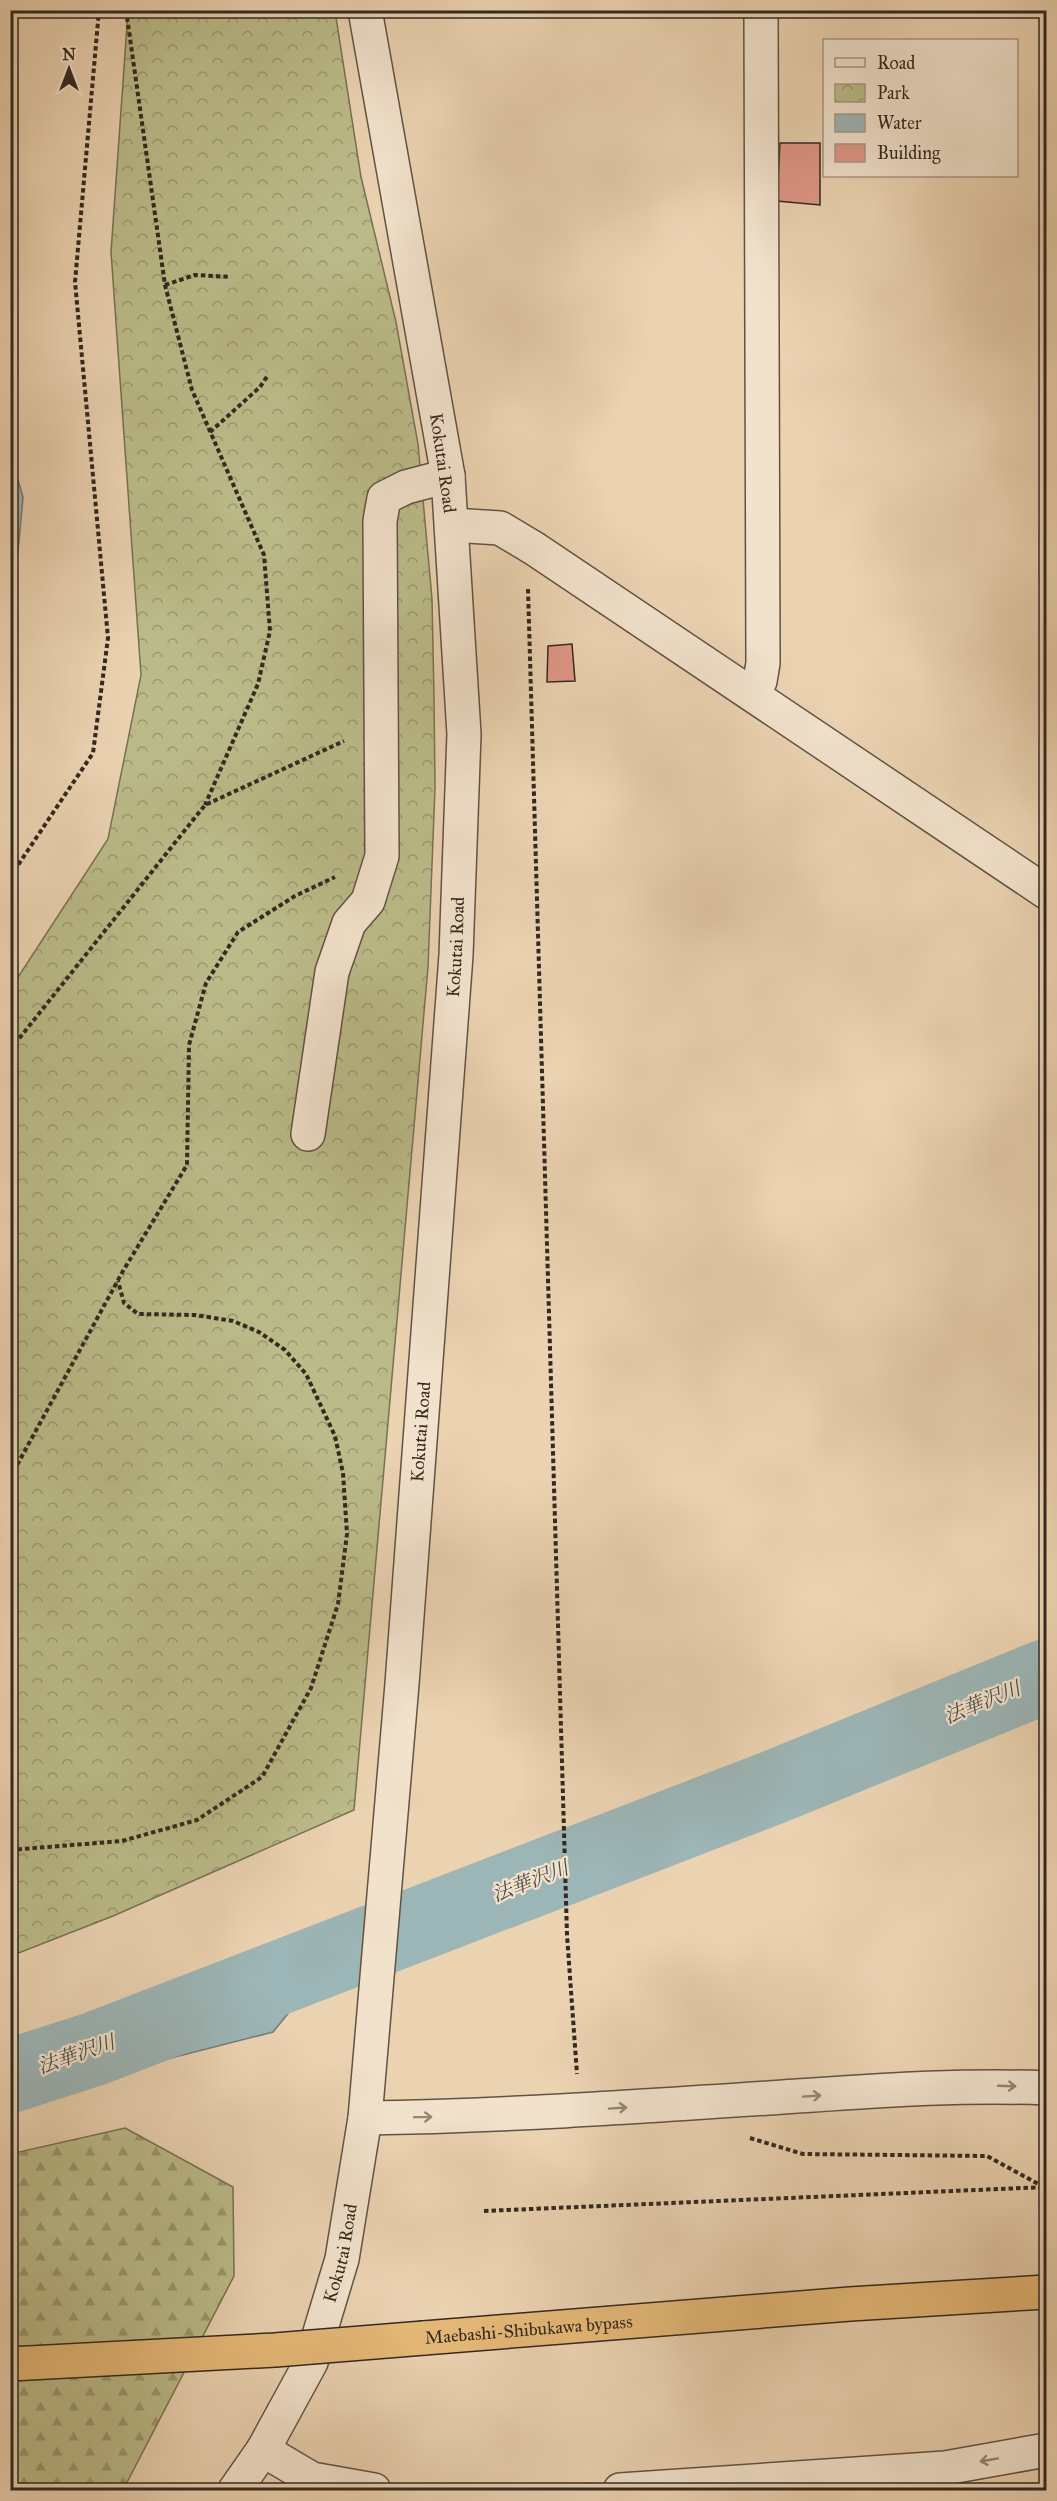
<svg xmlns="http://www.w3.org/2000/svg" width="1057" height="2501" viewBox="0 0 1057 2501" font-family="'IM FELL Great Primer','Noto Serif JP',serif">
<defs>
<pattern id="forest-firs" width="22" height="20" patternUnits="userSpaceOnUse" patternTransform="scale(1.5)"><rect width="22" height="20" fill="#bbbb89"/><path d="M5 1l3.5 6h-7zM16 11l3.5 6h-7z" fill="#999870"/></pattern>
<pattern id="park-crowns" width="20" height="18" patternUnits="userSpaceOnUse" patternTransform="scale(1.5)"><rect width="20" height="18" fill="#bbbb89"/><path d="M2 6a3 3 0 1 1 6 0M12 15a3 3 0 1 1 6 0" fill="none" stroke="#999870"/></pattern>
</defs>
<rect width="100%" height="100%" fill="#ebd2b1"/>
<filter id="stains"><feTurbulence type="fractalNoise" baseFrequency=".00333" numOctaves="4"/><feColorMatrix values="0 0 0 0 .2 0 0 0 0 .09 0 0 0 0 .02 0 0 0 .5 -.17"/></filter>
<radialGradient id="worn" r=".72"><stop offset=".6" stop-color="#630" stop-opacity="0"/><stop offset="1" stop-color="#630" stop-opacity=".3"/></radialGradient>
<polygon fill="url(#forest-firs)" stroke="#767254" stroke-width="1.5" points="125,2128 233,2187 234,2276 123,2490 11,2490 10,2154"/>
<polygon fill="url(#park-crowns)" stroke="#767254" stroke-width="1.5" points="128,11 335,11 361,177 396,322 418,444 432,599 434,696 435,788 428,967 354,1810 113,1916 11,1956 11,988 108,839 141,675 111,252"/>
<g fill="#9cb5b6" stroke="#727d7a" stroke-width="1.5">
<polygon points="11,455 23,497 11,628"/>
<polygon points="252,1982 299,2000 273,2032 11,2099 11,2046 82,2020"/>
</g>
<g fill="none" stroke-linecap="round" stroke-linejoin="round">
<polyline stroke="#9cb5b6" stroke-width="74" points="10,2076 94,2049 774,1787 1046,1676"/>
</g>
<g fill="#df9786" stroke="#322920" stroke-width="1.5">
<polygon points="780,143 820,143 820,205 777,201"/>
<polygon points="572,644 575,681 547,682 548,646"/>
</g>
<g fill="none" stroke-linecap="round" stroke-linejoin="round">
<g stroke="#605344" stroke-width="36">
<g id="minor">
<polyline points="452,525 500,528 535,549 1046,892"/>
<polyline points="754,694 760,681 763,663 761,10"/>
<polyline points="308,1134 332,972 349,923 368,901 382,856 380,521 384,498 406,487 448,476"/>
<path d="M365,2118C500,2116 634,2107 769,2098C862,2092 954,2084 1046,2088"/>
<polyline points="263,2450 312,2479 374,2490"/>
<path id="s1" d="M235,2490L263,2450L311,2362L342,2259L365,2118L402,1684L456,955L464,734L448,476L365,10"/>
<polyline points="620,2490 945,2468 1046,2450"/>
</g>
</g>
<g stroke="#322920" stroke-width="36">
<g id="highway">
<path id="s2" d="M424,2338L850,2304L1046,2292"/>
</g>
</g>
<g stroke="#322920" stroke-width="4" stroke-dasharray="4.5 3" stroke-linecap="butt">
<polyline points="126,10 165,285 192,390 264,555 270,631 258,684 205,805"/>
<polyline points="165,285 195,275 231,277"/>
<polyline points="210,432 260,387 268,375"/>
<polyline points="528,589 567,1935 577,2074"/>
<polyline points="10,877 93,753 108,638 75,282 99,10"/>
<polyline points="10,1050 205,805 344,741"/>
<polyline points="10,1478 123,1271 187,1165 189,1045 206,983 238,932 295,896 335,877"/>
<polyline points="10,1850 122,1841 197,1820 262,1777 311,1688 338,1604 347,1534 343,1473 335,1436 306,1374 285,1350 259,1332 233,1321 195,1315 138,1314 124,1303 118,1281"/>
<polyline points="750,2138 803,2154 987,2156 1042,2186"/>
<polyline points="484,2211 1046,2187"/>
</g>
<use href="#minor" stroke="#f2e2cc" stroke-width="33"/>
<use href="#highway" stroke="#e6b978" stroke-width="33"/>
<g stroke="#322920" stroke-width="36" stroke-linecap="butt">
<polyline id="highway-bridge" points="10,2364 275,2350 424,2338"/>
</g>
<use href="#highway-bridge" stroke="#e6b978" stroke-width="33"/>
</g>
<defs><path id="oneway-shaft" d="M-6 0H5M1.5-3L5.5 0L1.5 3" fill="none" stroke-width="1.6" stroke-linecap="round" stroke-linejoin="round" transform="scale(1.5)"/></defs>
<g stroke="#928676">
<use href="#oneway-shaft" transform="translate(1007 2086) rotate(2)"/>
<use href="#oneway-shaft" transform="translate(812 2096) rotate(-4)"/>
<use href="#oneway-shaft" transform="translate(618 2108) rotate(-4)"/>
<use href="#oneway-shaft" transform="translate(423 2117) rotate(-1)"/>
<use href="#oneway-shaft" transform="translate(989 2460) rotate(170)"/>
</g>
<g text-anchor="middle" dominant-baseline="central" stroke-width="4.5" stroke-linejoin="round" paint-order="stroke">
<g font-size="18" fill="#322920" stroke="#f2e2cc">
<text transform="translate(443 463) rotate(82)">Kokutai Road</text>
<text stroke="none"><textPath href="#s1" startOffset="1574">Kokutai Road</textPath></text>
<text stroke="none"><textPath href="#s1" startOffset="1088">Kokutai Road</textPath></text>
<text stroke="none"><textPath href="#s1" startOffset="262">Kokutai Road</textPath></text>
<text stroke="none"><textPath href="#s2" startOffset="105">Maebashi-Shibukawa bypass</textPath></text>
</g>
<g font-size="20" font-style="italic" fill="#4c4c46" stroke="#f2e2cc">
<text transform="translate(982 1702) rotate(-22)">法華沢川</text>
<text transform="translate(530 1881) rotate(-21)">法華沢川</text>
<text transform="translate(76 2054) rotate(-19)">法華沢川</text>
</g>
</g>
<rect width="1057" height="2501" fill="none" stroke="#ebd2b1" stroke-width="36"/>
<rect x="12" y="12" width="1033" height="2477" fill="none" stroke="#322920" stroke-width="3"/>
<rect x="18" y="18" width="1021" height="2465" fill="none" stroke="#322920" stroke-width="1.5"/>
<rect x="823" y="39" width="195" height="138" fill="#f2e2cc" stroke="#a59887" stroke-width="1.5"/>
<rect x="835" y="58" width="30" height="9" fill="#f2e2cc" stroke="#a59887" stroke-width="1.5"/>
<text x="877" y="69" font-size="18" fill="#322920">Road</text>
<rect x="835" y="84" width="30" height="18" fill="url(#park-crowns)" stroke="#a59887" stroke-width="1.5"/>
<text x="877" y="99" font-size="18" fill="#322920">Park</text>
<rect x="835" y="114" width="30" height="18" fill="#9cb5b6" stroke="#a59887" stroke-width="1.5"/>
<text x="877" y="129" font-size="18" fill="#322920">Water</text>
<rect x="835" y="144" width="30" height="18" fill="#df9786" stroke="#a59887" stroke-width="1.5"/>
<text x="877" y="159" font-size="18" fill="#322920">Building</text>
<g transform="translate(69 69)" stroke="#f2e2cc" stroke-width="4.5" paint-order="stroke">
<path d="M0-4.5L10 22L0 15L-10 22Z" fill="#322920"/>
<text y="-9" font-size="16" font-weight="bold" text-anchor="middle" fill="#322920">N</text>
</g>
<rect width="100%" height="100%" filter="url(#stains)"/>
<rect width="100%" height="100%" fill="url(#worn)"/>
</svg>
